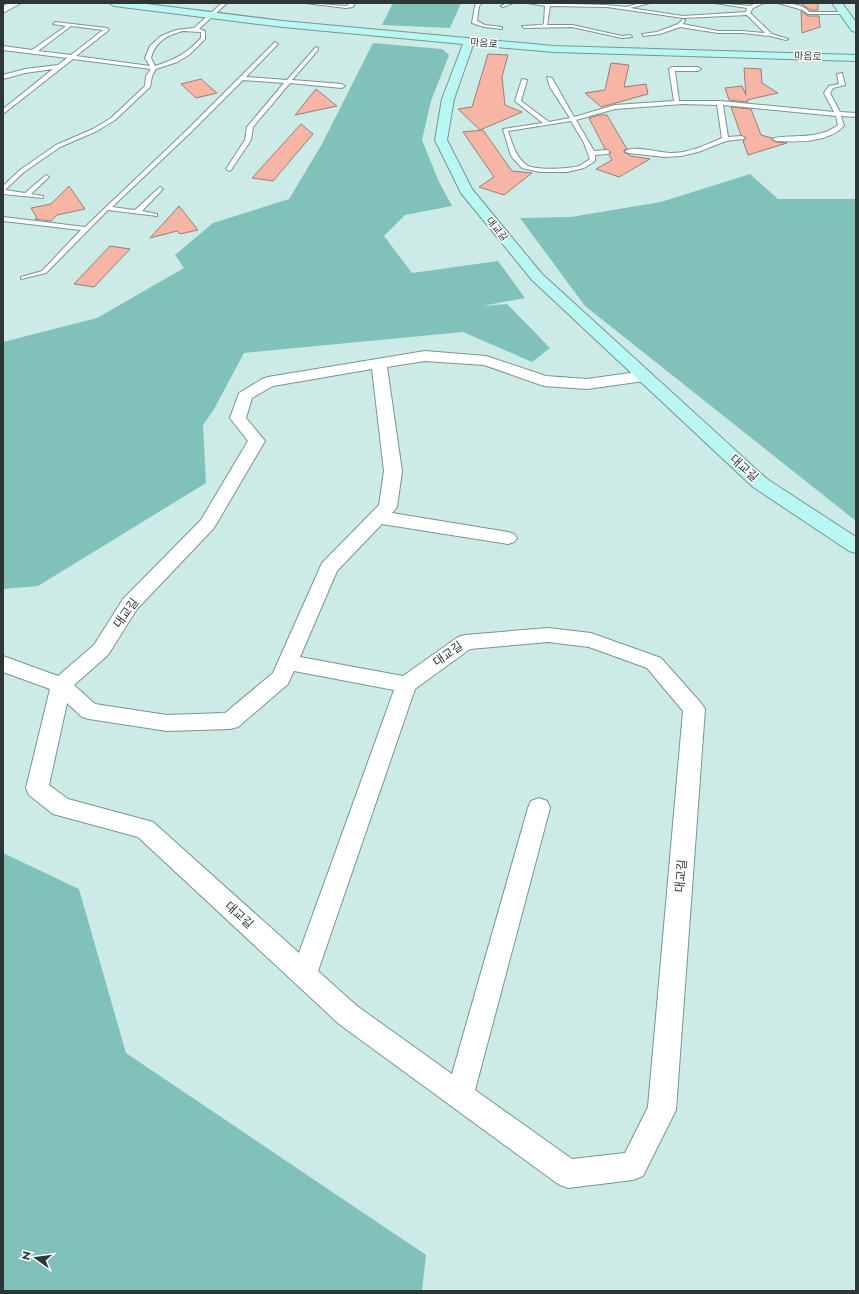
<svg xmlns="http://www.w3.org/2000/svg" width="859" height="1294" viewBox="0 0 859 1294" font-family="Jost,'Noto Sans KR',sans-serif">
<rect width="100%" height="100%" fill="#cdebe6"/>
<g fill="#80c2ba">
<polygon points="393,3 461,3 450,28 382,25"/>
<polygon points="373,43 442,49 449,55 431,101 422,140 439,182 452,206 405,215 384,236 412,273 498,261 525,298 482,306 507,304 550,348 532,362 463,332 244,353 213,411 203,425 206,483 38,586 3,589 3,342 97,318 184,268 175,255 213,223 289,199 322,144"/>
<polygon points="750,174 778,199 856,199 856,521 585,306 520,218 571,217 661,202"/>
<polygon points="3,853 79,889 126,1053 426,1255 422,1291 3,1291"/>
</g>
<g fill="#f6b5a5" stroke="#987f79">
<polygon points="800,3 818,3 818,10 810,10"/>
<polygon points="801,11 808,16 819,16 820,27 802,33"/>
<polygon points="488,54 508,55 502,77 505,105 522,112 480,130 458,109 472,107"/>
<polygon points="611,63 629,65 624,87 646,84 648,94 601,107 585,93 605,90"/>
<polygon points="744,68 761,69 762,83 778,93 747,100 748,102 729,100 725,88 742,86 746,95"/>
<polygon points="201,79 217,93 196,98 181,84"/>
<polygon points="316,89 337,106 295,115"/>
<polygon points="731,107 751,109 761,135 772,138 772,140 776,142 787,143 748,155 743,141 746,138 741,135"/>
<polygon points="599,115 607,115 627,149 624,150 624,152 631,156 650,159 619,177 596,169 612,160 609,155 611,152 605,149 589,118"/>
<polygon points="301,124 313,134 273,181 252,178"/>
<polygon points="483,130 512,171 532,173 504,195 479,187 494,177 463,132"/>
<polygon points="69,186 85,209 57,215 51,221 35,219 37,218 31,208 51,204"/>
<polygon points="179,206 198,230 180,234 177,231 150,238"/>
<polygon points="110,246 130,249 94,287 74,284"/>
</g>
<g fill="none" stroke-linecap="round" stroke-linejoin="round">
<g stroke="#789591" stroke-width="2">
<g id="lane">
<path d="M222,3H227L199,29L205,31V39L189,55L177,62L156,69L152,76L150,87L115,120L97,131L60,147L24,172L5,190L25,193L46,175L49,177L48,178L31,194L43,196V198L3,194V186L20,170L56,145L93,129L111,118L145,86L146,76L151,69L73,59L3,114V109L53,69L25,73L3,79V75L25,69L58,65L67,58L3,50V46L32,50L66,26L53,24L55,22L107,28L109,30L76,56L150,66L145,58L150,46L161,36L176,30L194,28ZM71,26L103,30L71,55L38,51ZM183,31L201,32V38C188,53 174,60 155,66L151,58C155,42 167,35 183,31Z"/>
<polygon points="305,3 346,6 351,3 355,3 353,7 346,8"/>
<polygon points="477,3 482,3 479,6 477,21 485,25 502,27 502,29 484,27 472,23 475,6"/>
<polygon points="507,3 513,3 503,7 501,6"/>
<polygon points="528,3 607,5 626,7 641,3 650,3 630,8 683,16 746,12 747,8 715,3 750,6 756,3 764,3 753,8 750,13 772,34 788,39 786,40 770,36 742,33 718,33 680,27 660,34 644,36 642,34 657,32 678,24 683,19 685,20 683,24 718,31 742,31 765,33 747,15 683,18 607,7 550,6 547,25 572,25 622,36 630,35 632,37 622,38 572,27 524,28 522,26 542,25 544,23 545,6"/>
<path d="M778,3C787,3 804,4 809,12H844L846,13L844,14H808L803,10Z"/>
<polygon points="275,42 278,44 277,45 246,77 287,80 316,47 318,48 318,50 292,80 342,84 345,86 342,88 290,83 253,127 251,140 231,170 229,171 226,169 245,140 247,127 284,83 243,80 191,132 112,207 135,210 160,187 163,189 162,190 142,211 157,214 157,216 108,210 46,273 21,279 21,277 42,271 81,230 3,221 3,217 85,227 187,130"/>
<path d="M672,67H698L701,69L698,71H675L679,101H720L834,112L824,93L829,86L839,84L837,74L842,73L845,85L833,88L830,93L840,112L856,113V117L841,116L844,126C827,143 798,142 776,141L773,139L774,138C797,134 818,140 838,125L836,116L723,105L728,137L742,136L745,138L744,139L726,141L698,152L681,156L665,157L628,153L625,151C634,145 660,153 671,153C689,153 706,145 722,138L717,105L683,104L615,109L576,120L594,151L607,150L610,152L607,154L595,155V161L584,168L567,172H540L522,168L511,156L503,129L543,123L515,101L522,79L527,80L521,101L549,122L570,118L550,87L547,77L552,78L574,117L615,105L674,101L669,69ZM571,121L584,143L590,159C587,161 583,164 579,166C569,169 532,171 525,164C515,155 512,143 508,131Z"/>
</g>
</g>
<g stroke="#789591" stroke-width="2">
<g id="street">
<polygon points="9,3 21,3 3,13 3,6"/>
<path d="M425,351L486,356L546,376L587,379L644,371L649,373L652,376L649,379L644,381L587,389L544,386L484,365L425,361L387,367L402,471L397,507L392,513L508,532L514,534L517,538L514,542L508,544L382,524L337,571L300,657L403,676L458,637L465,635L548,628L591,633L661,658L701,703L705,709L676,1110L643,1176L633,1180L568,1188L558,1184L339,1024L138,837L53,814L29,795L26,788L50,689L3,672V656L58,676L94,645L123,599L201,520L248,441L230,418L239,393L262,379L268,377ZM372,369L384,471L379,505L322,563L273,673L225,713L167,715L95,704L74,685L108,655L137,609L214,528L265,441L246,418L252,398L273,386ZM548,642L589,647L647,668L683,711L648,1107L625,1153L572,1159L475,1090L550,808L547,801L539,798L531,801L528,808L452,1074L357,1006L318,971L415,689L470,649ZM294,671L394,690L299,953L153,822L68,799L49,785L67,703L82,717L89,719L167,731L230,729L238,727L288,684Z"/>
</g>
</g>
<g stroke="#789591" stroke-width="2">
<g id="secondary">
<polygon points="109,3 139,3 283,21 554,46 856,55 856,61 554,52 473,45 454,99 447,140 472,189 542,274 767,479 856,537 856,553 849,551 753,487 532,280 461,193 435,140 442,99 463,44 283,27 114,6"/>
<polygon points="832,3 842,3 856,22 856,32 852,31"/>
</g>
</g>
<use href="#lane" fill="#fff" fill-rule="evenodd"/>
<use href="#street" fill="#fff" fill-rule="evenodd"/>
<use href="#secondary" fill="#b8f7f2" fill-rule="evenodd"/>
</g>
<g text-anchor="middle" dominant-baseline="central" stroke-width="3" stroke-linejoin="round" paint-order="stroke">
<g font-size="10" fill="#2c3736" stroke="#fff">
<text transform="translate(484 43) rotate(5)">마음로</text>
<text transform="translate(808 56) rotate(2)">마음로</text>
<text transform="translate(497 229) rotate(51)">대교길</text>
</g>
<g font-size="12" fill="#2c3736" stroke="#fff">
<text transform="translate(744 468) rotate(42)">대교길</text>
<text transform="translate(126 613) rotate(-54)">대교길</text>
<text transform="translate(448 654) rotate(-35)">대교길</text>
<text transform="translate(681 876) rotate(-85)">대교길</text>
<text transform="translate(239 915) rotate(42)">대교길</text>
</g>
</g>
<rect width="859" height="1294" fill="none" stroke="#2c3736" stroke-width="8"/>
<g transform="translate(36 1258) rotate(284)" stroke="#ffffff" stroke-width="3" paint-order="stroke">
<path d="M0-3L7 15L0 10L-7 15Z" fill="#2c3736"/>
<text y="-6" font-size="11" font-weight="bold" text-anchor="middle" fill="#2c3736">N</text>
</g>
</svg>
